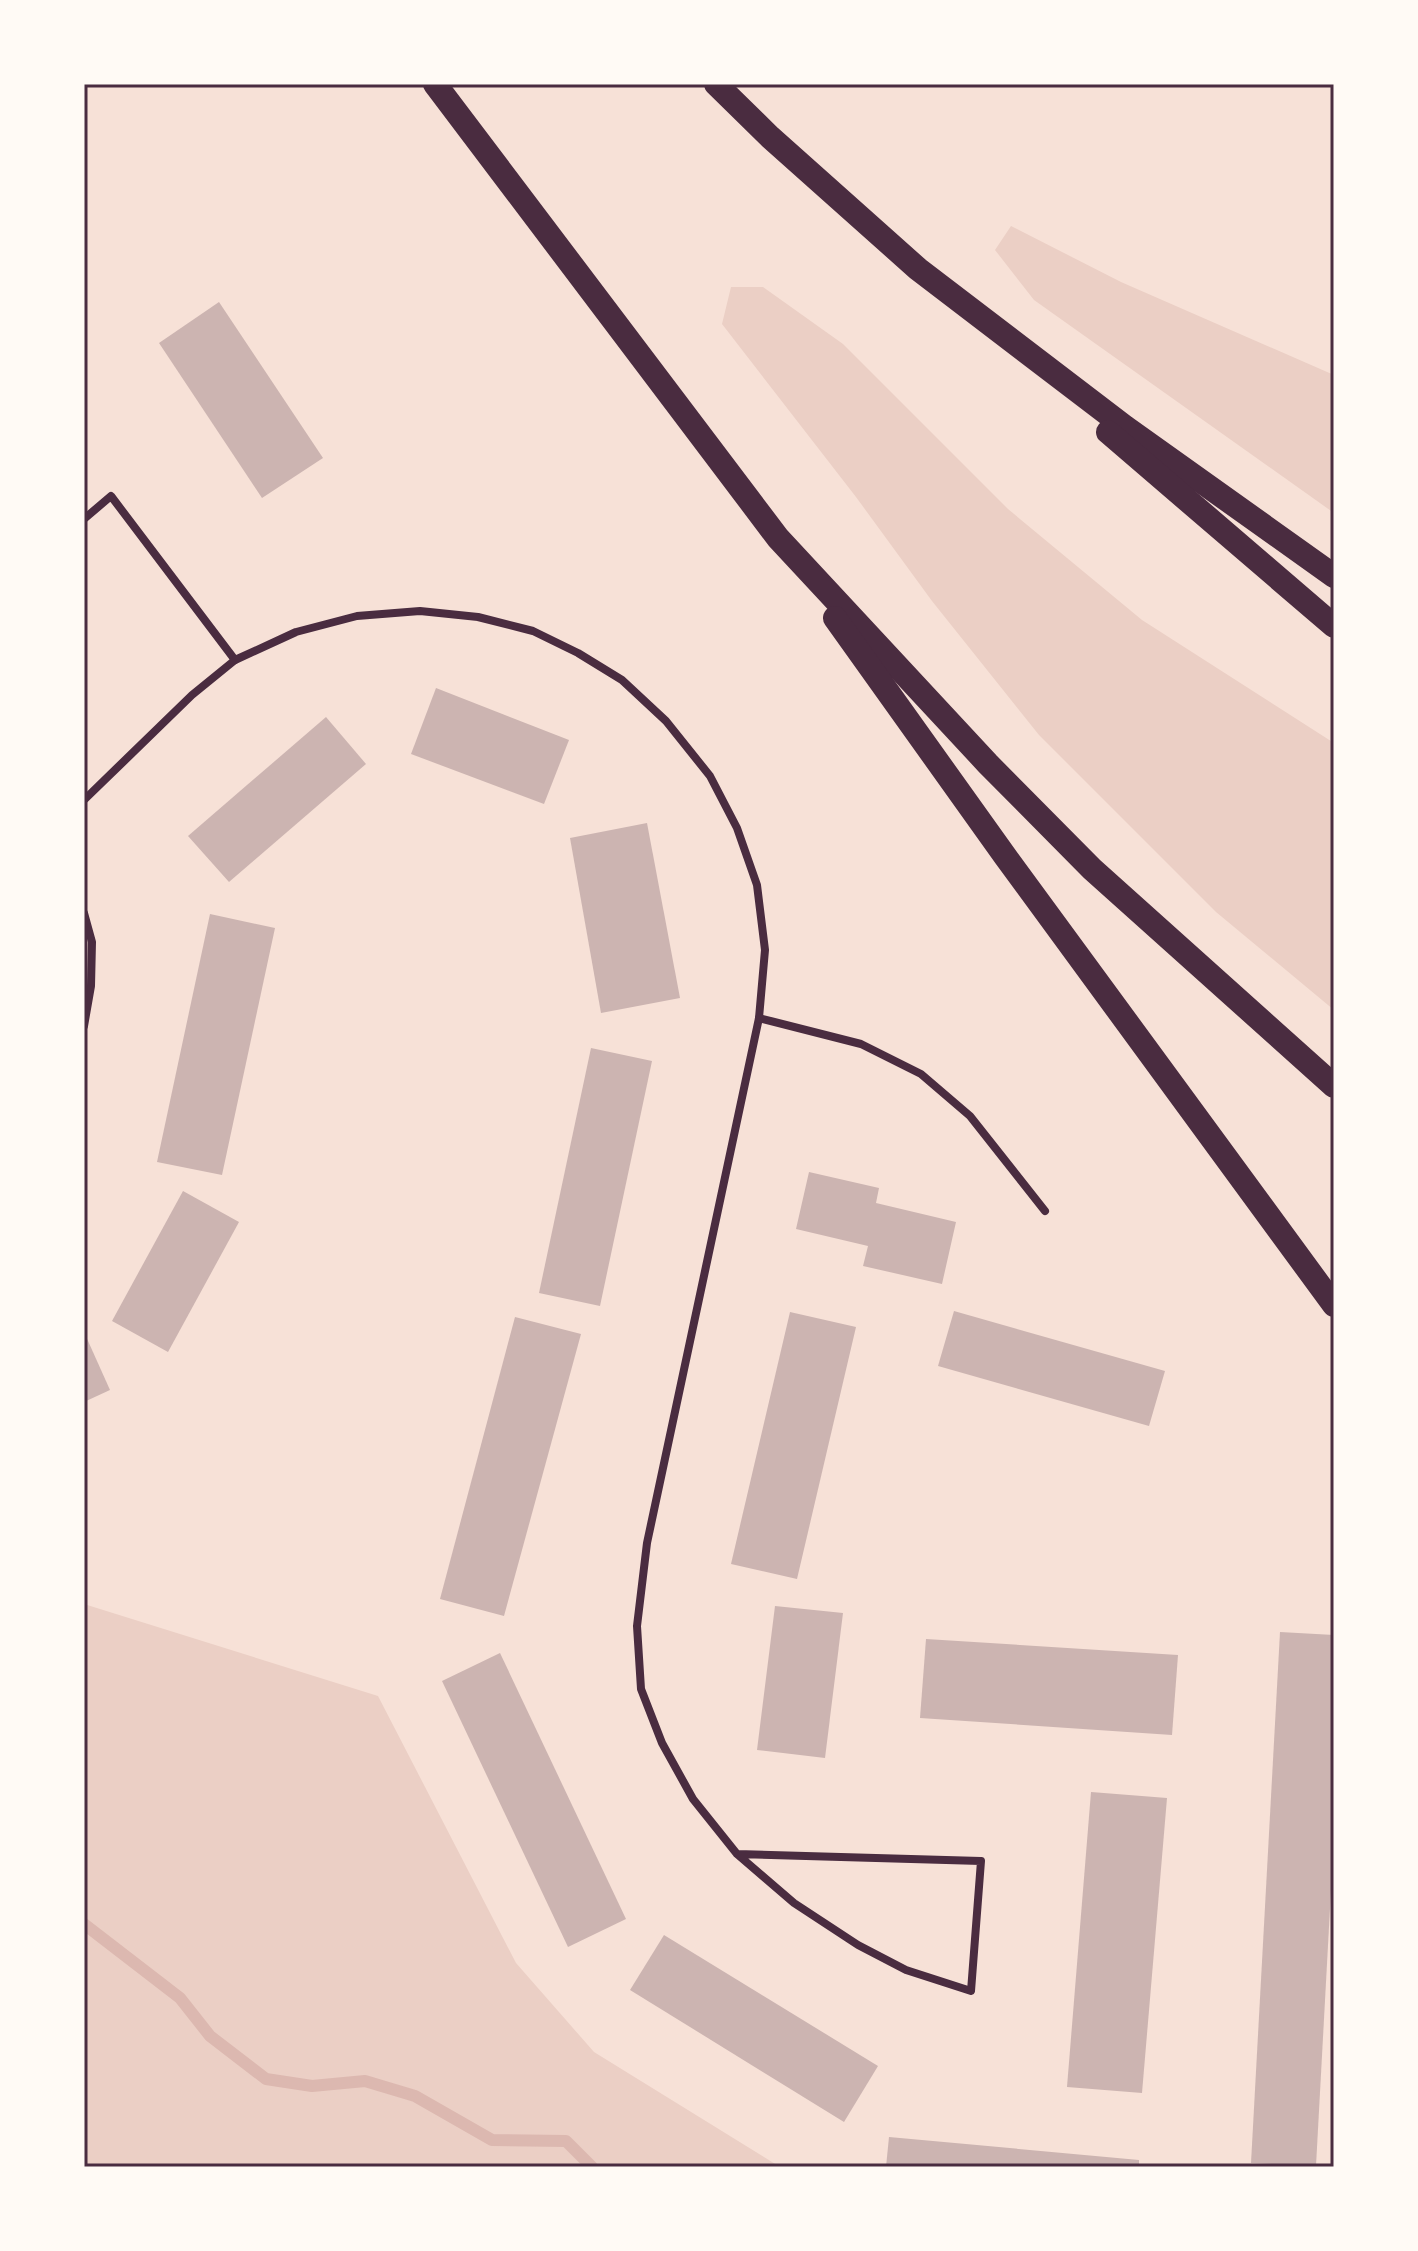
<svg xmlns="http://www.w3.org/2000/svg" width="1418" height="2251" viewBox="0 0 1418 2251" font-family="Ubuntu,sans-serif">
<rect width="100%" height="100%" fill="#f7e1d7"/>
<g fill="#ebcfc5">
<polygon points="1011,226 1121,282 1334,375 1334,513 1034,300 995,250"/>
<polygon points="731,287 763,287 843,344 1008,509 1142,620 1334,743 1334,1010 1216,912 1039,735 932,601 856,497 722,324"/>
<polygon points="84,1604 378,1696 516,1963 594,2052 780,2167 84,2167"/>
</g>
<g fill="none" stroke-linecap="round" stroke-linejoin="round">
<polyline stroke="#dcb8b0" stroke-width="12" points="84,1924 180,1998 210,2036 266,2079 312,2086 365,2081 415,2096 492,2140 566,2141 592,2167"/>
</g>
<g fill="#ccb4b1">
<polygon points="219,302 323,458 262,498 159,343"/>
<polygon points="436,688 569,740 544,804 411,754"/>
<polygon points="326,717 366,764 229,882 188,836"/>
<polygon points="647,823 680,998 601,1013 570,838"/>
<polygon points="210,914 275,928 222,1175 157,1162"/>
<polygon points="591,1048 652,1061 600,1306 539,1293"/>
<polygon points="809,1172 879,1188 876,1203 956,1222 942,1284 863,1266 868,1246 796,1229"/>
<polygon points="183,1191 239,1222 168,1352 112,1321"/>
<polygon points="954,1311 1165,1371 1149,1426 938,1366"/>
<polygon points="790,1312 856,1327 797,1579 731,1564"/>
<polygon points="515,1317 581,1334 504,1616 440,1599"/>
<polygon points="84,1332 110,1390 84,1402"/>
<polygon points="775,1606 843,1613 825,1758 757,1750"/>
<polygon points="1280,1632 1334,1635 1334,1835 1316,2166 1251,2163"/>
<polygon points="926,1639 1178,1655 1172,1735 920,1718"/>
<polygon points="500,1653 626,1919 568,1947 442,1681"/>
<polygon points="1091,1792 1167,1798 1142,2093 1067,2087"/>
<polygon points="664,1935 878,2066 844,2122 630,1990"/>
<polygon points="889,2137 1139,2160 1139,2167 886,2167"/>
</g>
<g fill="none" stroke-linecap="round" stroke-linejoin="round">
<g stroke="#4a2c40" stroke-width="8">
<polyline points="84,519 111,496 235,660"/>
<polyline points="84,800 192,695 235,660 296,632 357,616 420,611 478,617 533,631 578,653 622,680 666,721 710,776 737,828 757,885 765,950 759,1018 647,1543 637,1626 641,1689 662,1743 693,1799 737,1854 794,1903 858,1945 906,1970 971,1991 981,1861 737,1854"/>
<polyline points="84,913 92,942 91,986 84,1026"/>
<polyline points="759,1018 861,1044 921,1074 970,1116 1045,1211"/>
</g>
<g stroke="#4a2c40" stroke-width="24">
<polyline points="435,84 778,538 988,764 1092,869 1334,1086"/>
<polyline points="716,84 770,137 918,269 1125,427 1334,576"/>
<polyline points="1108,432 1334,626"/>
<polyline points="835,618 1005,856 1334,1305"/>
</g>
</g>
<rect width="1418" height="2251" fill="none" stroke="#fffaf5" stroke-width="172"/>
<rect x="86" y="86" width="1246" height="2079" fill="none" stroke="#4a2c40" stroke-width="3"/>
</svg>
